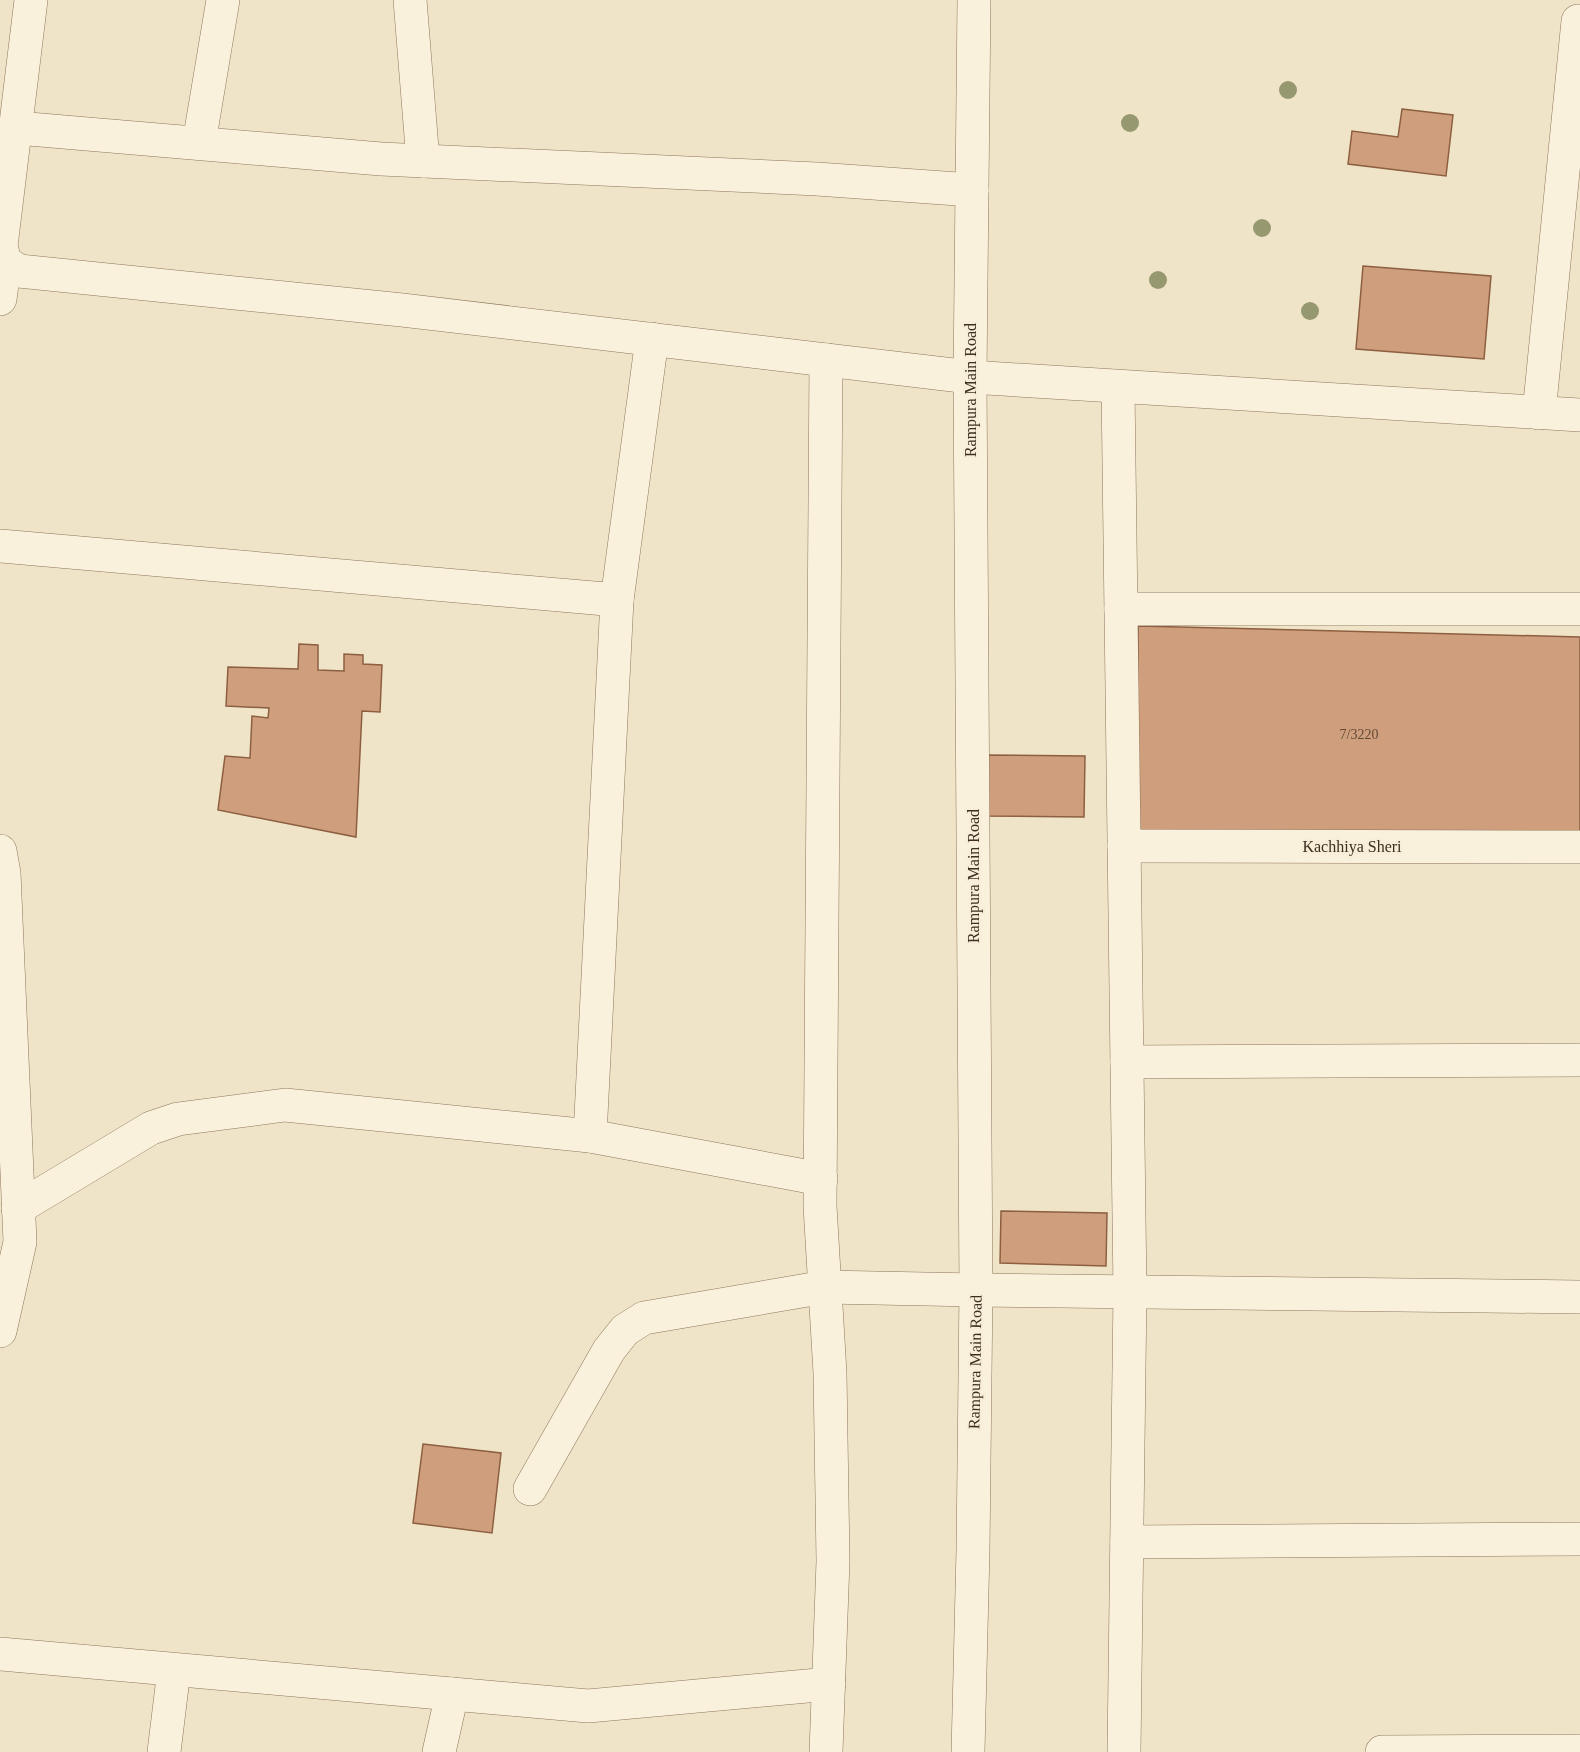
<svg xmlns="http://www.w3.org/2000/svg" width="1580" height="1752" viewBox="0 0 1580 1752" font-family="'Times New Roman',serif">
<rect width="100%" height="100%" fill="#f0e4c8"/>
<g fill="#cf9f7d" stroke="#8d5f41" stroke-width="1.5">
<polygon points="1402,109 1453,115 1446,176 1348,164 1352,131 1398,137"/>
<polygon points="1363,266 1491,276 1484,359 1356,349"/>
<polygon points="1138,626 1580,637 1580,832 1138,835"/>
<polygon points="299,644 318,645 318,670 344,671 344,654 363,655 363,664 382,665 380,712 362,711 356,837 218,810 225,756 250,758 252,716 268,718 269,708 226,706 228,667 298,669"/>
<polygon points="981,755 1085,756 1084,817 980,816"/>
<polygon points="1001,1211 1107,1213 1106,1266 1000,1263"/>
<polygon points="423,1444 501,1453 492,1533 413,1523"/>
</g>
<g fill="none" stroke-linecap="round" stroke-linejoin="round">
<g stroke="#8d765c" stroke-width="34">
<g id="minor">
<polyline points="31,0 1,246 5,262 19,271 402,310 970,377 1580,415"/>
<polyline points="410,0 423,161"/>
<polyline points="17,128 381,159 817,179 972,190"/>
<polyline points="199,143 223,0"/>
<polyline points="0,299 5,262"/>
<polyline points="826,360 820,1206 830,1373 833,1561 826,1752"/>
<polyline points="1118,387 1130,1292 1124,1752"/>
<polyline points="1539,413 1578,21 1580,22"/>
<polyline points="0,546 617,600"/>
<polyline points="1121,609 1580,609"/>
<polyline points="1124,846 1580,847"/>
<polyline points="0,851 4,873 20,1242 0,1331"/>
<polyline points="1127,1062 1580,1060"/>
<polyline points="590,1136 617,600 652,339"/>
<polyline points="18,1208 151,1128 178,1119 285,1105 590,1136 821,1179"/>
<polyline points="530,1489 609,1350 625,1330 644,1318 825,1287 976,1290 1580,1297"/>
<polyline points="1127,1542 1580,1539"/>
<polyline points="0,1654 588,1706 829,1684"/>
<polyline points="164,1752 174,1670"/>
<polyline points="439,1752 452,1694"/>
<polyline points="968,1752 973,1550 976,1290 970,377 974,0"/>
<polyline points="1382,1752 1580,1751"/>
</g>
</g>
<use href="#minor" stroke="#faf1dc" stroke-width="33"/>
</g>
<g fill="#96986f">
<circle cx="1288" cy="90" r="9"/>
<circle cx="1130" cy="123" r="9"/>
<circle cx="1262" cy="228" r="9"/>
<circle cx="1158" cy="280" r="9"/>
<circle cx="1310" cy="311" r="9"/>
</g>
<g text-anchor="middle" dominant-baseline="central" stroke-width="5" stroke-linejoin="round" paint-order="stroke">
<g font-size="14" fill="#624a37">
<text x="1359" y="734">7/3220</text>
</g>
<g font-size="16" fill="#3d2e20" stroke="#f7eed8">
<text transform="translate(970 390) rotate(-90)">Rampura Main Road</text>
<text x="1352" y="846">Kachhiya Sheri</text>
<text transform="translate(973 876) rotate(-90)">Rampura Main Road</text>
<text transform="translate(975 1362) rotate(-89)">Rampura Main Road</text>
</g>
</g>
</svg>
